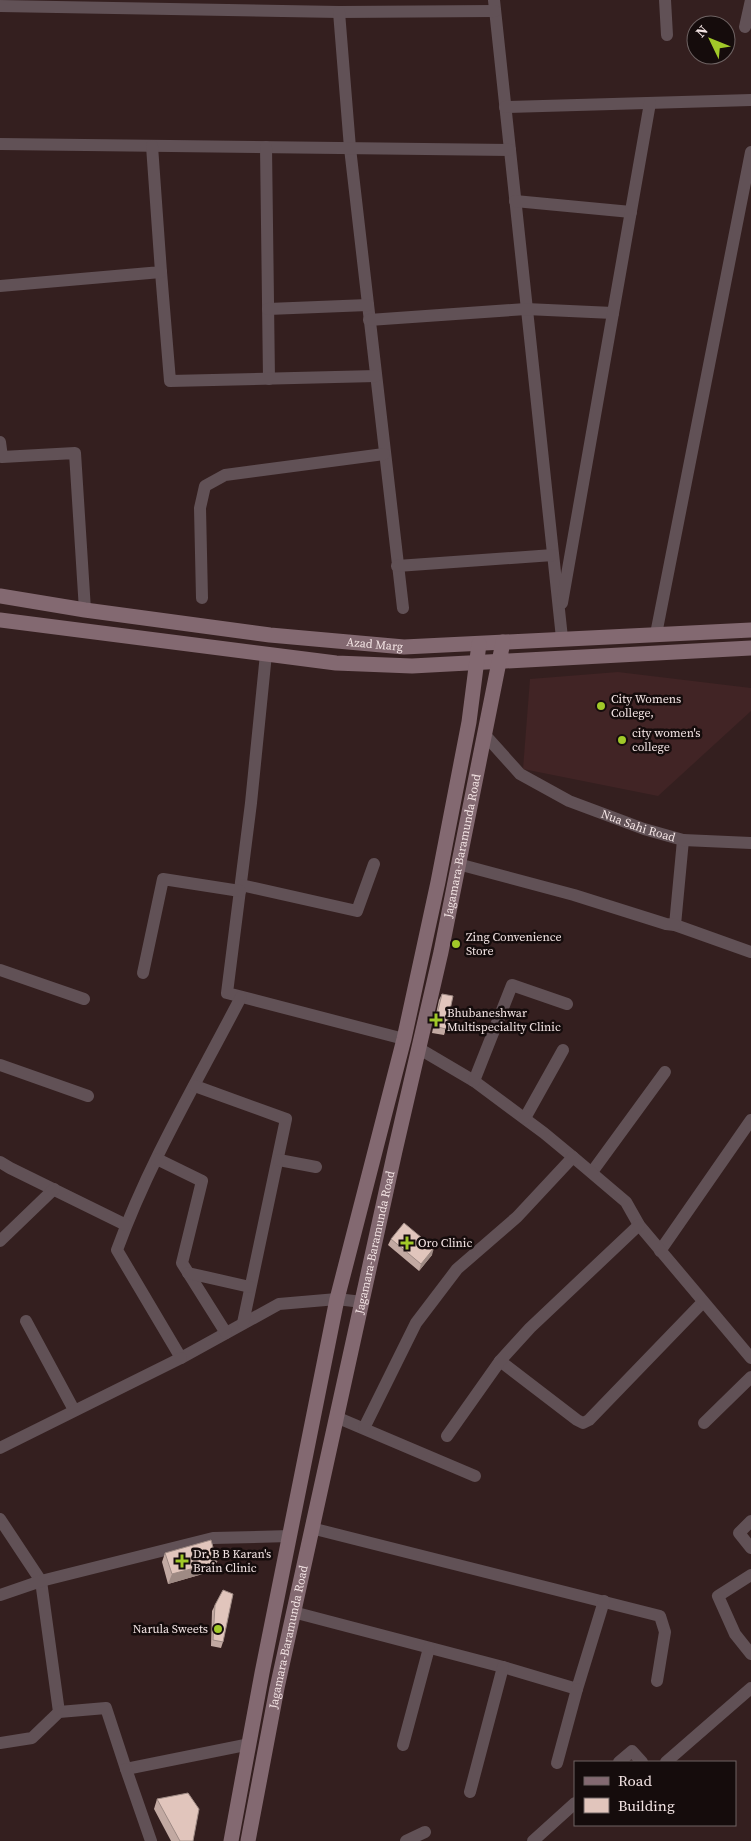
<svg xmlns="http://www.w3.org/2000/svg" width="751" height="1841" viewBox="0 0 751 1841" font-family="'Source Serif 4',serif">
<rect width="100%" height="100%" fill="#341f1f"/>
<polygon fill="#412425" points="618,672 751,688 751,711 658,796 523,769 530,679"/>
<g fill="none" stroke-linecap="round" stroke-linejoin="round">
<g stroke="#615156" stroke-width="12">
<polyline points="494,0 562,638"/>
<polyline points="665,0 667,35"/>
<polyline points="0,6 339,12 495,11"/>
<polyline points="339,12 350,148 403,608"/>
<polyline points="745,27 751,0"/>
<polyline points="505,107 751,100"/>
<polyline points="0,144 510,150"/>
<polyline points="266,147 269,379"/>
<polyline points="515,201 631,212"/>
<polyline points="161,272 170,381 376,376"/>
<polyline points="0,286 161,272 152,146"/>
<polyline points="268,309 368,305"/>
<polyline points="369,320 526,309 613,313"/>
<polyline points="0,442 2,457 75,453 85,610"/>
<polyline points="397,566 553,555"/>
<polyline points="202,598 200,508 205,486 225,475 384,454"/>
<polyline points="562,603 650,103"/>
<polyline points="656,634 751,152"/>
<polyline points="266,654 251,803 227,993 404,1039"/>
<path id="s1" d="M485,735L520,774L569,801L644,829L683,840L675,925L751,952"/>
<polyline points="683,840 751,843"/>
<polyline points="458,864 574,895 666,924 675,925"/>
<polyline points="241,885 357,911 374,864"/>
<polyline points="0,970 84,999"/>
<polyline points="143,973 163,879 240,891"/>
<path d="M241,997C198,1080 149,1162 117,1250L181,1358L279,1304L337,1299L362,1302"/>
<polyline points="418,1048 474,1081 544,1133 573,1157"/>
<polyline points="0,1065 88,1096"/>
<polyline points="474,1081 512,985 567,1004"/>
<polyline points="195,1086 286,1119 243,1323"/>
<polyline points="525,1118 563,1050"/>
<polyline points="157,1159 202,1181 182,1263 226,1333"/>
<polyline points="279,1160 316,1167"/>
<polyline points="0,1162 10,1168 126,1225"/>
<polyline points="592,1172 665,1072"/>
<polyline points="0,1241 54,1189"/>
<polyline points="660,1251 751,1120"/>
<polyline points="188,1273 250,1287"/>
<polyline points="26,1321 74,1410"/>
<polyline points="500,1361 577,1420 583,1423 589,1420 703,1302"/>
<polyline points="336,1417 475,1476"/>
<polyline points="704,1423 751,1377"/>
<polyline points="364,1428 416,1323 457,1269 517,1217 573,1157 626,1202 639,1225 751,1358"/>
<polyline points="447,1436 500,1361 530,1328 639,1225"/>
<polyline points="0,1448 181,1358"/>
<polyline points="0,1519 41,1581 59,1712"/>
<polyline points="751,1521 739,1533 751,1548"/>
<polyline points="311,1528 660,1616 665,1632 657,1681"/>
<polyline points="751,1575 718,1596 735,1634 751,1654"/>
<polyline points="0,1595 41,1581 213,1538 290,1536"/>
<polyline points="293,1612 503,1667 577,1689 604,1601"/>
<polyline points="0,1743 32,1738 59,1712 106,1708 126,1769 250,1744"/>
<polyline points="403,1745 429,1648"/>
<polyline points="619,1762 632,1751 642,1762"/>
<polyline points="666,1762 751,1688"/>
<polyline points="557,1763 577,1689"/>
<polyline points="126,1769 151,1841"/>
<polyline points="470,1792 503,1667"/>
<polyline points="406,1841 425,1832"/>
<polyline points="533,1841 575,1803"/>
</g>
<g stroke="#836971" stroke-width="15">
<path id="s2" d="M0,596L85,610L270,635L404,647L751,630"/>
<polyline points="0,620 336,663 412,666 751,648"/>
<polyline points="231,1841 262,1673 337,1299 404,1039 438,882 469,722 479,644"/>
<path id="s3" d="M248,1841L277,1688L395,1151L441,952L503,642"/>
</g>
</g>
<g fill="#c2a9a2">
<polygon points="442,994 446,1029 444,1035 432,1033 439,1000"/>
<polygon points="391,1239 432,1255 419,1271 388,1245"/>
<polygon points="165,1553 213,1571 168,1584 162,1562"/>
<polygon points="215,1605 223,1642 221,1648 211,1646 212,1611"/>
<polygon points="157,1799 193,1841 171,1841 154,1809"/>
</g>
<g fill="#9e8a84">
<polygon points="434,1248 432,1255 419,1271 421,1264"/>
<polygon points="217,1562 213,1571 168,1584 172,1574"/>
</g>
<g fill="#e1c5bc" stroke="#9e8a84">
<polygon points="442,994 453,996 446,1029 434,1026"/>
<polygon points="404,1223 434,1248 421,1264 391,1239"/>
<polygon points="211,1540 217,1562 172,1574 165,1553"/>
<polygon points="223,1590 233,1594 223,1642 213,1640 215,1605"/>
<polygon points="188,1793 199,1809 193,1841 180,1841 157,1799"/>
</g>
<g fill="#a1c929" stroke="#150c0c" stroke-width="2">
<circle cx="601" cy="706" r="5"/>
<circle cx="622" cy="740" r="5"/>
<circle cx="456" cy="944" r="5"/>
<path d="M433.5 1012.5h5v5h5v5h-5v5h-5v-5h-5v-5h5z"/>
<path d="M404.5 1235.5h5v5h5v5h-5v5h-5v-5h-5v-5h5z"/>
<path d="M179.5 1553.5h5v5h5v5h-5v5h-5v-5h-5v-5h5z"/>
<circle cx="218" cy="1629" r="5"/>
</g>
<g text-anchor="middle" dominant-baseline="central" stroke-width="5" stroke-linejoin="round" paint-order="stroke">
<g font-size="12" fill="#f4e5e5" stroke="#150c0c">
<text stroke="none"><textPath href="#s2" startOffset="378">Azad Marg</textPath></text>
<text stroke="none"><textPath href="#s1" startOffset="182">Nua Sahi Road</textPath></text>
<text stroke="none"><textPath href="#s3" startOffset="1018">Jagamara-Baramunda Road</textPath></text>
<text stroke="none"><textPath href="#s3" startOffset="612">Jagamara-Baramunda Road</textPath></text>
<text stroke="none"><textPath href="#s3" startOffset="208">Jagamara-Baramunda Road</textPath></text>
</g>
<g font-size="12" fill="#f4e5e5" stroke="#150c0c" text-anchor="start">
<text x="611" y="699">City Womens<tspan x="611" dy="14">College,</tspan></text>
<text x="632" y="733">city women's<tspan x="632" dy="14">college</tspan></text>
<text x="466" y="937">Zing Convenience<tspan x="466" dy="14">Store</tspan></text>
<text x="447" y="1013">Bhubaneshwar<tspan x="447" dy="14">Multispeciality Clinic</tspan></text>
<text x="418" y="1243">Oro Clinic</text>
<text x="193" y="1554">Dr. B B Karan's<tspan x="193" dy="14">Brain Clinic</tspan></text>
<text x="208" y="1629" text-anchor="end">Narula Sweets</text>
</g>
</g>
<rect x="574" y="1761" width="162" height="65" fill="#150c0c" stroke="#6e6363"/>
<rect x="584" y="1777" width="25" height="8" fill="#836971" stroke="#6e6363"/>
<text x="618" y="1786" font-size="15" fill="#f4e5e5">Road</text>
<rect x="584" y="1798" width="25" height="15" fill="#e1c5bc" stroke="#6e6363"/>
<text x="618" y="1811" font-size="15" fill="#f4e5e5">Building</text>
<g transform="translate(711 40) rotate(313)"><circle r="24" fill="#150c0c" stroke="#6e6363"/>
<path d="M0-4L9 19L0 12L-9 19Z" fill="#a1c929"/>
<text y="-8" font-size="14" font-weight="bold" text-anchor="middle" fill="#f4e5e5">N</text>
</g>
</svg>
